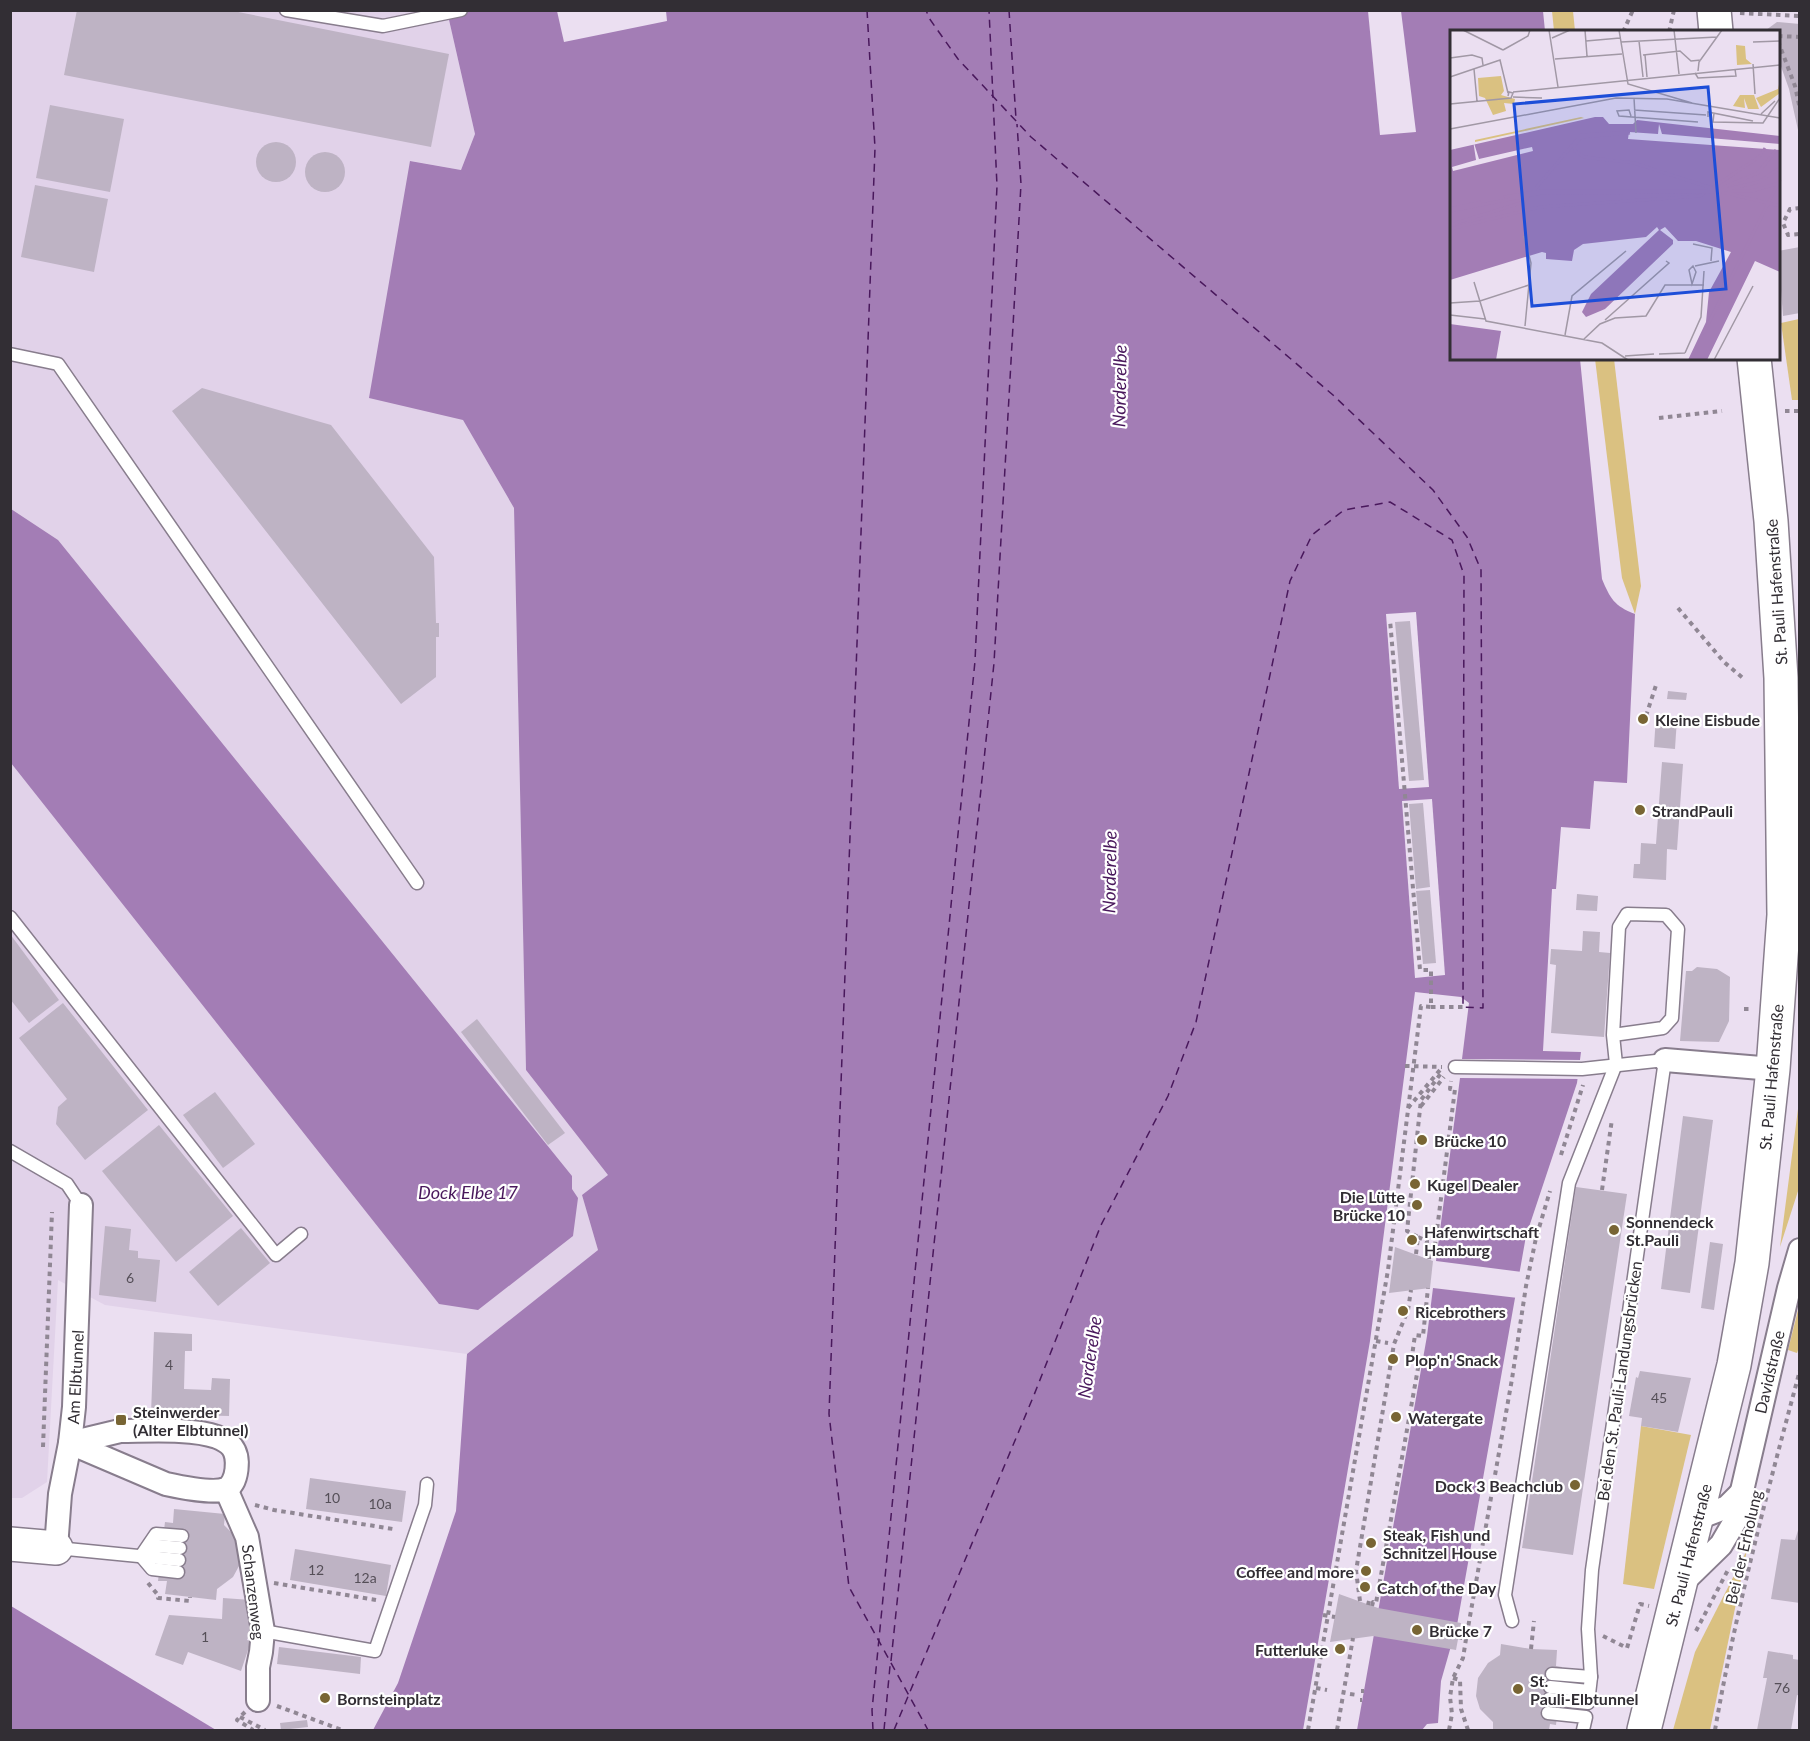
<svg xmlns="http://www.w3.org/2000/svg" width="1810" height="1741" viewBox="0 0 1810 1741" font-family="Lato,sans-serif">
<rect width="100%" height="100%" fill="#ebdff1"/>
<polygon fill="#e1d2e9" points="11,11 447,11 475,134 461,170 411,161 463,420 514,508 526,1070 609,1175 582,1195 598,1250 467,1354 105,1305 58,1280 47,1482 22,1498 11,1498"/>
<g fill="#dac181">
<polygon points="1552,11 1573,11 1575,31 1554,31"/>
<polygon points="1799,319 1799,400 1792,400 1781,323"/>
<polygon points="1595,359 1614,359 1641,586 1635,614 1622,578"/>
<polygon points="1799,1094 1799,1188 1780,1247 1798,1109"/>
<polygon points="1799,1306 1800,1345 1797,1353 1788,1350"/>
<polygon points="1641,1426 1691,1435 1654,1589 1623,1584"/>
<polygon points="1747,1550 1710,1730 1673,1730 1695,1652"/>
</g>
<g fill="#a37db5">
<path d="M447,11H1543L1545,31L1452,32V358L1580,359L1602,579C1610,598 1614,606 1635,614L1627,783L1594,781L1590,829L1561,827L1556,889H1552L1543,1051L1581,1052L1577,1083L1526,1236L1457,1625L1441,1681L1438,1723L1427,1724L1422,1730H373L398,1683L456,1511L467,1354L598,1250L582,1195L608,1175L526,1070L514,508L463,420L369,398L410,161L461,170L475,134Z"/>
<polygon points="11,509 58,540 572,1176 572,1189 578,1198 573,1236 478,1310 439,1304 11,763"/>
<polygon points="10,1606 11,1606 216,1730 11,1730"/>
</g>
<g fill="#ebdff1">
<polygon points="557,11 666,11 667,21 564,42"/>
<polygon points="1368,11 1401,11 1416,132 1380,135"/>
<polygon points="1416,612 1429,787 1399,789 1386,614"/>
<polygon points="1432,799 1445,975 1415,978 1402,801"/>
<polygon points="1415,992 1461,997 1469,1003 1462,1059 1582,1060 1581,1072 1580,1079 1460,1078 1436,1261 1522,1272 1518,1298 1433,1288 1427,1336 1357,1730 1303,1730 1370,1341"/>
</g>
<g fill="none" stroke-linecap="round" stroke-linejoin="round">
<g stroke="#49185c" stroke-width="1.5" stroke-dasharray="8 6" stroke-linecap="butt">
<polyline points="867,10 875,148 829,1414 849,1587 928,1730"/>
<polyline points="1009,10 1016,119"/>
<polyline points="891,1661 994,663 1021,184 1017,124"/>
<polyline points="873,1730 872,1710 975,661 997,186 989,10"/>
<polyline points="884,1730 890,1666"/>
<polyline points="894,1730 1034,1395 1101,1225 1168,1096 1196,1022 1290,581 1312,535 1344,510 1390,502 1452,540 1464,575 1463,1007 1483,1008 1481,570 1467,537 1433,490 1333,395 1031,137 958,59 929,18 926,10"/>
</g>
</g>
<g fill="#beb3c4">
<polygon points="77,10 228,10 449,54 431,147 64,75"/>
<polygon points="1777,22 1800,24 1800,130 1798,130 1789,89 1778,58 1778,32 1767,32 1766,30"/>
<polygon points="50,105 124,119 110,192 36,178"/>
<circle cx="276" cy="162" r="20"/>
<circle cx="325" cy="172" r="20"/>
<polygon points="35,185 108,199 94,272 21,257"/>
<polygon points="1800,247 1800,313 1783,316 1778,251"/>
<polygon points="202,388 331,425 434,557 436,623 439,623 439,637 436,637 436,677 401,704 172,411"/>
<polygon points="1410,621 1424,780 1409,781 1395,622"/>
<polygon points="1668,691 1687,693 1686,700 1667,699"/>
<polygon points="1639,715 1646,716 1646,721 1638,721"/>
<polygon points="1656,716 1677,718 1675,749 1654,747"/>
<polygon points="1662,762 1683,764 1677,850 1667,849 1666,880 1633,878 1634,864 1640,864 1641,843 1656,844"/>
<polygon points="1423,803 1430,887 1416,889 1409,804"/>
<polygon points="1430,890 1436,963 1423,964 1416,891"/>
<polygon points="1577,894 1598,896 1597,911 1576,910"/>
<polygon points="1583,931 1600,932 1599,952 1610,953 1604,1037 1551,1033 1556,965 1550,964 1551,949 1582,951"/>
<polygon points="10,934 59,1000 29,1023 10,999"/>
<polygon points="1697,967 1717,969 1730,977 1729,1021 1719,1042 1680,1041 1686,971 1692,971"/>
<polygon points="63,1003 148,1110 85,1160 56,1124 58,1107 67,1099 19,1038"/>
<polygon points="477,1019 565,1133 548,1145 461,1032"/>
<polygon points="215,1092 255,1144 223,1168 183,1115"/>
<polygon points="1683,1116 1713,1120 1690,1293 1661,1289"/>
<polygon points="159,1125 233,1216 176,1262 102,1171"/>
<polygon points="1576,1187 1627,1194 1573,1555 1522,1548"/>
<polygon points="105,1226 131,1229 129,1250 138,1251 138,1258 160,1260 156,1302 99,1295"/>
<polygon points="241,1228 270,1263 218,1306 189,1272"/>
<polygon points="1710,1242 1723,1244 1714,1310 1701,1308"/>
<polygon points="1395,1247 1433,1261 1430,1288 1389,1293"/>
<polygon points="154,1332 192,1334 192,1351 185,1351 184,1389 211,1390 212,1378 230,1379 229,1416 151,1414"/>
<polygon points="1640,1371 1691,1378 1678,1432 1641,1426 1642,1418 1629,1416 1636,1377 1638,1378"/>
<polygon points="310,1478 406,1491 402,1522 306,1509"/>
<polygon points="174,1509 225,1514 224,1525 236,1537 241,1560 239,1566 233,1577 217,1589 216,1600 165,1594 167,1581 158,1581 165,1522 173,1523"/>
<polygon points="1800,1524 1800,1603 1771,1599 1781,1539 1795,1540"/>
<polygon points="295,1549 391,1565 386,1596 290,1580"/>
<polygon points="1339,1594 1378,1608 1461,1623 1456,1650 1373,1636 1330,1642"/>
<polygon points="223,1598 251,1600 250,1633 247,1640 251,1641 241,1671 188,1652 183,1665 155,1655 169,1615 222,1619"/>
<polygon points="1501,1644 1531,1649 1557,1650 1556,1666 1562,1667 1556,1725 1550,1724 1549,1730 1493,1730 1493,1722 1480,1709 1476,1696 1478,1678 1488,1663 1500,1655"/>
<polygon points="279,1647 361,1657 360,1674 277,1664"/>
<polygon points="1768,1651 1793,1655 1793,1659 1800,1660 1800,1696 1797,1695 1791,1730 1757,1730 1767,1678 1763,1678"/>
<polygon points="307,1720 308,1727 281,1730 280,1723"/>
</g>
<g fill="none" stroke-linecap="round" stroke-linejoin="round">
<g stroke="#887d8d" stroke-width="15">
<g id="lane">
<polyline points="286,10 383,26 461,10"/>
<polyline points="10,354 58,364 417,883"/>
<polyline points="10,917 276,1255 301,1234"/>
<polyline points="1455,1067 1582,1069 1665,1060 1592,1570 1588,1629 1591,1677 1588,1703 1549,1699"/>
<polyline points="10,1151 67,1184 81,1205"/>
<polyline points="57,1548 179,1560"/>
<polyline points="144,1554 158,1546 180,1548"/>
<polyline points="141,1556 156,1534 182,1536"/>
<polyline points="141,1556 152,1569 178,1572"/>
<polyline points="1512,1621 1505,1595 1569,1183 1616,1064 1613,1035 1619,927 1627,914 1666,915 1678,929 1672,1018 1663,1028 1613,1035"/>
<polyline points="263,1631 375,1651 425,1505 427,1484"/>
<polyline points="1552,1674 1591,1677"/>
<polyline points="1550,1687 1589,1691"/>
<polyline points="1548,1713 1586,1717 1583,1730"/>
</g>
</g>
<g stroke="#887d8d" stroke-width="26">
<g id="street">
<polyline points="1665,1060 1773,1069"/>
<path d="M120,1431C148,1431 192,1428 217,1437C222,1439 229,1443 232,1447C240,1457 238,1483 226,1489C213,1494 180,1487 166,1484L70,1443Z"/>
<polyline points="226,1489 247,1537 263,1631 261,1652 258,1667 258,1700"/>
<polyline points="1698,1518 1727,1507 1740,1494"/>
<polyline points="56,1548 60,1494 70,1443 74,1407 81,1205"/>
<polyline points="1681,1584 1721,1545 1735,1521 1789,1288 1800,1250"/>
</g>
</g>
<g stroke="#887d8d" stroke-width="36">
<g id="secondary">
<polyline points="1714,10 1716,32"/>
<polyline points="10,1544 56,1548"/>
<polyline points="1644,1730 1734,1365 1752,1263 1773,1069 1784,915 1781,678 1771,521 1754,358"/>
</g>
</g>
<g stroke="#908794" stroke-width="4" stroke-dasharray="4.5 4.5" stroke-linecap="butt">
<polyline points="1740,13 1800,16"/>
<polyline points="1623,32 1633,10"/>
<polyline points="1669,32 1674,10"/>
<polyline points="1778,36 1800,37"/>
<polyline points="1778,41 1795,86 1800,109"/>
<polyline points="1800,208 1790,209 1783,223 1788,235 1800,234"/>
<polyline points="1785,411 1800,411"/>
<polyline points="1659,418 1722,411"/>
<polyline points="1678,608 1724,662 1744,679"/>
<polyline points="1646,716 1657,682"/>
<polyline points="1431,1007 1463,1007"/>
<polyline points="1744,1009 1753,1009"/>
<polyline points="1405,1066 1442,1067"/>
<polyline points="1421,1106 1444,1077"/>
<polyline points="1408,1108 1440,1070"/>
<polyline points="1561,1155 1583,1085"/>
<polyline points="1602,1190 1612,1119"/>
<polyline points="1418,1237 1427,1241 1425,1258"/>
<polyline points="1416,1254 1418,1237 1407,1231 1420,1109 1421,1100 1442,1072"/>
<polyline points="1429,1259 1430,1252 1434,1253 1455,1089 1450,1089 1451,1081"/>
<polyline points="1376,1341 1388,1343"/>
<polyline points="43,1447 52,1212"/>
<polyline points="255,1505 274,1510 393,1529"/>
<polyline points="1481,1554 1498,1557"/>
<polyline points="148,1583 158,1595 158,1598 190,1601 190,1597"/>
<polyline points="274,1583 376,1600"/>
<polyline points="1360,1601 1356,1571 1394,1344 1408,1310 1411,1290"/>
<polyline points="1368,1605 1369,1601"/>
<polyline points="1372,1606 1373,1602 1376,1603 1420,1357 1412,1356 1415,1335 1423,1336 1428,1288"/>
<polyline points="1323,1615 1335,1617"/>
<polyline points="1696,1631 1729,1568"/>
<polyline points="1603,1636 1627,1648 1640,1604 1649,1606"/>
<polyline points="1458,1637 1466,1639"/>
<polyline points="1531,1649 1534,1621"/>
<polyline points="1453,1678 1460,1680 1461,1709 1468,1730"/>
<polyline points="1316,1688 1327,1690"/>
<polyline points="1361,1691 1364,1691"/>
<polyline points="1350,1694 1357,1695"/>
<polyline points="1360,1700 1362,1700"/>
<polyline points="277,1706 342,1730"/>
<polyline points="245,1712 237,1720 253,1730"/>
<polyline points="240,1717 265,1730"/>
<polyline points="1308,1730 1388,1270 1421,1006 1431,1007 1431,970 1420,970 1390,620"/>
<polyline points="1337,1730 1353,1638"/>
<polyline points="1449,1730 1452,1714 1450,1697 1453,1678 1463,1658 1466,1639 1512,1379 1526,1286 1536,1238 1550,1191"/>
<path d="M1715,1730C1736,1609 1768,1489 1800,1370"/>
</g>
<use href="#lane" stroke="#fff" stroke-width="12"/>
<use href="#street" stroke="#fff" stroke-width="22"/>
<use href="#secondary" stroke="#fff" stroke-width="33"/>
</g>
<g fill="#786534" stroke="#fff" stroke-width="2">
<circle cx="1643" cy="719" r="6"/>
<circle cx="1640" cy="810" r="6"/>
<circle cx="1422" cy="1140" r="6"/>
<circle cx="1415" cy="1184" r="6"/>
<circle cx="1417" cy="1205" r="6"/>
<circle cx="1614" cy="1230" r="6"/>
<circle cx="1412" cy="1240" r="6"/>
<circle cx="1403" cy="1311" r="6"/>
<circle cx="1393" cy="1359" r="6"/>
<circle cx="1396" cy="1417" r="6"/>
<rect x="115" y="1414" width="12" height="12" rx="3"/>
<circle cx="1575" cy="1485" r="6"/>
<circle cx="1371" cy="1543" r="6"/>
<circle cx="1366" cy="1571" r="6"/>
<circle cx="1365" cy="1587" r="6"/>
<circle cx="1417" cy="1630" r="6"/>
<circle cx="1340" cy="1649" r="6"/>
<circle cx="1518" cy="1689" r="6"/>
<circle cx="325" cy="1698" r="6"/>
</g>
<g text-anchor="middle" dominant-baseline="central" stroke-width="4.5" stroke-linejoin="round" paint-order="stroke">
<g font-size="14" fill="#554f58">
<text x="130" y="1277">6</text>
<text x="169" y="1364">4</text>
<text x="1659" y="1397">45</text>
<text x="332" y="1497">10</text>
<text x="380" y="1503">10a</text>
<text x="316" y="1569">12</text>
<text x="365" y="1577">12a</text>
<text x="205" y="1636">1</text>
<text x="1782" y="1687">76</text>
</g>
<g font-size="16" fill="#322e34" stroke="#fff">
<text transform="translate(1776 592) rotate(-94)">St. Pauli Hafenstraße</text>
<text transform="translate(1771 1077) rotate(-85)">St. Pauli Hafenstraße</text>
<text transform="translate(1769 1372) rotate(-77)">Davidstraße</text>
<text transform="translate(75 1377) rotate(-87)">Am Elbtunnel</text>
<text transform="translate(1619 1381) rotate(-82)">Bei den St. Pauli-Landungsbrücken</text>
<text transform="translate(1743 1547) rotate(-77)">Bei der Erholung</text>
<text transform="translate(1688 1555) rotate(-76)">St. Pauli Hafenstraße</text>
<text transform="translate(254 1592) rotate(83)">Schanzenweg</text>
</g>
<g font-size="16" font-weight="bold" fill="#322e34" stroke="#fff" text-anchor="start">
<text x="1655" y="719">Kleine Eisbude</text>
<text x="1652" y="810">StrandPauli</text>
<text x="1434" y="1140">Brücke 10</text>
<text x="1427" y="1184">Kugel Dealer</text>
<text x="1405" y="1196" text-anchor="end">Die Lütte<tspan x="1405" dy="18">Brücke 10</tspan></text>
<text x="1626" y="1221">Sonnendeck<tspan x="1626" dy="18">St.Pauli</tspan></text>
<text x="1424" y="1231">Hafenwirtschaft<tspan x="1424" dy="18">Hamburg</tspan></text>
<text x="1415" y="1311">Ricebrothers</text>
<text x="1405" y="1359">Plop'n' Snack</text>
<text x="133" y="1411">Steinwerder<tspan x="133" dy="18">(Alter Elbtunnel)</tspan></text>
<text x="1408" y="1417">Watergate</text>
<text x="1563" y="1485" text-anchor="end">Dock 3 Beachclub</text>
<text x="1383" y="1534">Steak, Fish und<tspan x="1383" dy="18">Schnitzel House</tspan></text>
<text x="1354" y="1571" text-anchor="end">Coffee and more</text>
<text x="1377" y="1587">Catch of the Day</text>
<text x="1429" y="1630">Brücke 7</text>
<text x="1328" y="1649" text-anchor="end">Futterluke</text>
<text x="1530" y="1680">St.<tspan x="1530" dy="18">Pauli-Elbtunnel</tspan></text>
<text x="337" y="1698">Bornsteinplatz</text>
</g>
<g font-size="18" font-style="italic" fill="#49185c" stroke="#fff">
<text transform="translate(1119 386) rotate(-89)">Norderelbe</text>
<text transform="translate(1109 872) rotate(-89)">Norderelbe</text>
<text x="468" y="1192">Dock Elbe 17</text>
<text transform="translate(1089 1357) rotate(-82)">Norderelbe</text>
</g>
</g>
<g transform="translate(1450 30)">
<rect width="330" height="330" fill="#ebdff1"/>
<path d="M286,15L295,16L296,29L302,34L287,35ZM51,46L54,61L51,65L65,69L64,74L54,73L56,81L43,85L35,68L29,66L28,48ZM330,50V63L311,77L306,68L328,59ZM290,65H304L309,79H298L294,68L295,78L283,76ZM131,87L134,88L25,112V110Z" fill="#dac181"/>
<path d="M145,87H153L159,94H183L187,90L330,106V242L305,231L257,330H238L256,292L259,262L281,222L246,211H228L215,197L210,200L223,210V214L155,279L136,287L132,282L141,264L209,200L207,197L196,207L133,214L124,220L122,231L96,229V223L92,222L0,250V120ZM0,294L51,301L46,330H0Z" fill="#a37db5"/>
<path d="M209,94L212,104L330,114V120L178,109L179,102L208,104ZM23,110L29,129L82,117L83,121L3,141L2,137L26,130Z" fill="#ebdff1"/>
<path fill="none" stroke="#a37db5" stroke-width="3" d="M180,103L131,107L124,116L125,121L134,127L184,133L268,160M267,160L308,143L326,120M278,161H302L330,153M272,162L330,176M54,167L92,161H267M0,179L31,172M0,181L92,163L264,162L309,152L330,138M0,195L74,172L131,105L180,102M0,199L90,177L250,166L309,127L315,118M253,304L330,150"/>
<path fill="none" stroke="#a198a5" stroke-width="1.5" d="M13,0L53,20M99,0L108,57M135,0L137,26M169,0L178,54L242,73M224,0L229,44M102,8L120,0M136,11L170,8M189,11L193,47M171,12L267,7M303,12L330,11M53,20L78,6L80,0M193,25L230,21L241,31L251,30M195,25L197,47M0,28L22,25L32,28L33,35M105,29L172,24M303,34L305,64M24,39L27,71M248,41L249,32L272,0M245,43L248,48L286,46L285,39M0,47L50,30L58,63M63,62L330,35M63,67L92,68M184,68L186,103M0,74L61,68L63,63L59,62L58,66M184,80L256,85M264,83L263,92L313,93L330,68M311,84L325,71M181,86L179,80L167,81L169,86L248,92M258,87V82L303,91M0,99L166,68L217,69L330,88M74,206L81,233L75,296M243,214L262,218L261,231M243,236L246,242L242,254L239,240ZM245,236L269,231M24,252L36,291L152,313L178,330M0,273L30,271L79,255M0,285L35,289M155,290L219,233L216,231M115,305L122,266L176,221M134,309L150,294L165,288L196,286L215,255H254M235,323L251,287L254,241M209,324L235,323M175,326L204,324M264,330L303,256"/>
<path fill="#1d4ed8" fill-opacity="0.15" stroke="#1d4ed8" stroke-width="3" d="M258,57L276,259L82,276L64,74Z"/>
<rect width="330" height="330" fill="none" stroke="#322e34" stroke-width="3"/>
</g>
<rect width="1810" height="1741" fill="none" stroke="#322e34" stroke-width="24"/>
</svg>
